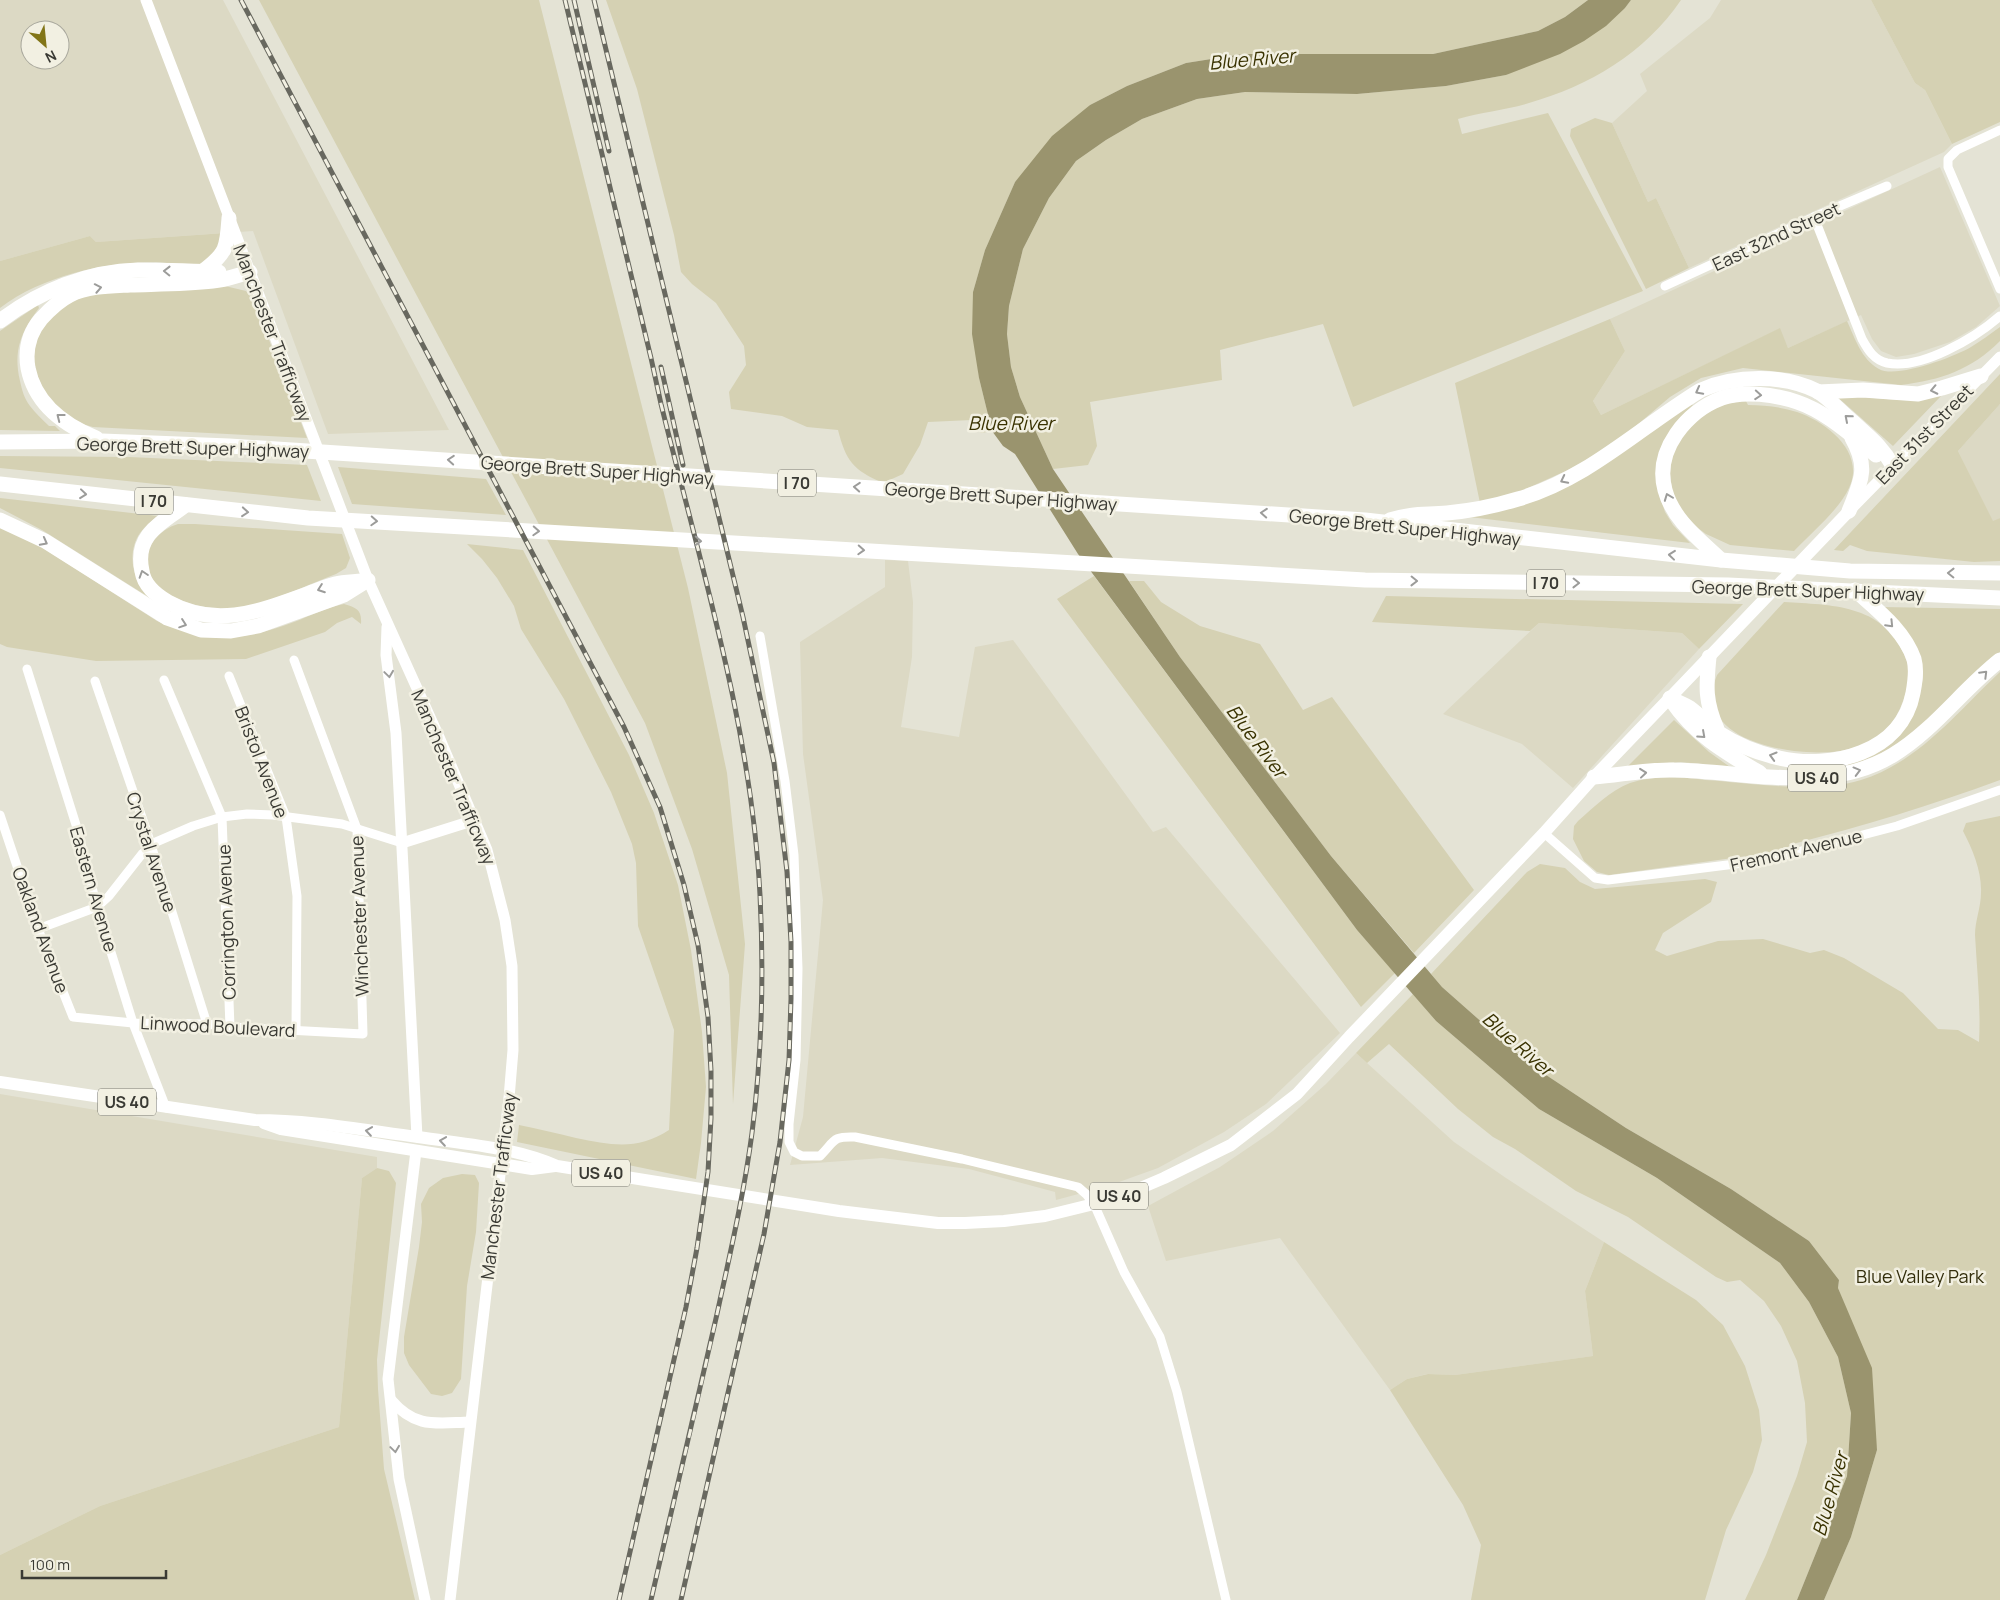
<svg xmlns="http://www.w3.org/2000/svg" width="2000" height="1600" viewBox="0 0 2000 1600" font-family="Manrope,sans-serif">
<rect width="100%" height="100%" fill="#e4e3d5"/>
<g fill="#dcd9c4" fill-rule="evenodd">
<path d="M0,0H223L449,430L328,434L253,231L96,242L90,236L0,261ZM30,30H60V60H30Z"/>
<polygon points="1721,0 1871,0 1915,83 1925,90 1952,144 1944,152 1689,268 1656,198 1648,202 1612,123 1647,91 1640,74 1710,18"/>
<polygon points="1940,167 2000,306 1976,327 1950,342 1914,354 1896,357 1881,351 1872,339 1861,315 1788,348 1779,329 1601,415 1593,401 1625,351 1610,319"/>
<polygon points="2000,404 2000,518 1993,522 1958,451"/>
<polygon points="885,560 908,561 913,602 912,657 901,727 959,737 975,647 1013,640 1153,832 1166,827 1340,1033 1266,1104 1224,1132 1158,1168 1108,1186 1056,1200 1055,1192 969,1169 882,1158 790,1165 803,1117 823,900 803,754 800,642 885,587"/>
<polygon points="1539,623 1682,633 1699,649 1573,788 1522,744 1443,714"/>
<polygon points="1356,1053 1454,1142 1506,1178 1604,1242 1585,1291 1593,1356 1455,1375 1427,1374 1407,1379 1390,1390 1280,1238 1166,1261 1148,1206 1220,1167 1273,1131 1326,1084"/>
<polygon points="0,1094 377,1157 377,1168 362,1178 339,1427 100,1506 0,1555"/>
</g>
<g fill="#d5d1b3">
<polygon points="259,0 539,0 688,588 727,773 745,944 733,1104 729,975 692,849 645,723"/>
<path d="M606,0H1588L1565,17L1538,31L1433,54H1243L1186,63L1127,86L1090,105L1015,182L985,250L973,292L979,378L992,431L981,433L971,420L928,422L920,445L903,474L883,483C853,470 846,461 838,430L807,427L782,416L731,409L729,392L746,365L744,346L716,303L692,284L681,272L674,235L637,89Z"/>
<path d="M1631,0H1681C1645,53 1589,86 1529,103C1506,110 1481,112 1458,119L1462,134L1548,113L1643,291L1353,407L1323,324L1220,350L1222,380L1090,402L1097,446L1088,465L1053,469L1020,397L1011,367L1007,334L1009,306L1023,249L1049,198L1076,161L1106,140L1142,119L1197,99L1245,92L1357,94L1446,86L1506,75L1625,8Z"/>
<polygon points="1871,0 2000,0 2000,122 1952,144 1925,90 1915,83"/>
<polygon points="1595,118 1612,123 1648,202 1656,198 1689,268 1646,289 1570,136 1571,129"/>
<path d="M225,233L209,262C204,264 197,267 191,267C179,267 168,262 156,262C104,262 42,276 0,308V261L90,236L96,242Z"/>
<polygon points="225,286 246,291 254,301 307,438 93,427 75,422 50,405 32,363 39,332 58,307 93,293"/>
<path d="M38,305L39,308C21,332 13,350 20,381C22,390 24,398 30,406C35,413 42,419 49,426H55L60,431L0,430V331Z"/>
<path d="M1610,319L1625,351L1593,401L1601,415L1780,328L1788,348L1847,321C1855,338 1861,359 1879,369C1896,379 1954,357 1971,347C1981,341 1990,334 2000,327V341C1971,370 1941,380 1901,385L1743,368L1701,378L1670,397L1630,431L1588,461L1517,493L1480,503L1455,383Z"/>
<polygon points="2000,374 2000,404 1958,451 1993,521 2000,518 2000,561 1974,562 1867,551 1850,545 1843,551 1834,550"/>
<polygon points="1835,395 1899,400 1941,396 1893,446"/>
<path d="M1742,401H1746L1748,405C1765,405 1781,407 1797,412C1827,422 1866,453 1849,488C1839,510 1811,533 1794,551L1730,545L1706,534L1691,523L1673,498L1670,473L1672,455L1681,437L1707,412L1726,404Z"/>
<polygon points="1690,404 1693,405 1681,417 1659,494 1665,512 1673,525 1690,543 1461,516 1499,509"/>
<polygon points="0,456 129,457 307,465 321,501 0,468"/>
<polygon points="338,467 486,479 506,515 352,504"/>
<path d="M0,498L158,516C152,521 145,526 140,533C126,553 133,583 150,598L42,530L0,508Z"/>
<path d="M178,524H195L342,534L350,558L346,568L336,574C304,586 257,610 223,609C203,608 177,602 161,589C135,567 148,533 178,524Z"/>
<path d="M0,525L43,548L157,621C205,643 245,641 294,622C310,616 327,607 344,604C357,608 362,610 361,624L352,617L337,623L325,632L246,659L96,661L7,647L0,644Z"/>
<path d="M467,544L523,550L629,755L654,813L678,885L691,950L702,1032L706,1087L701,1143L696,1179L517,1142L519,1125C538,1129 557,1133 576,1138C611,1145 637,1151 669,1130L674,1030L638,926L636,863L632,844L611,792L564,699L521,629L514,606L497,578L482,559Z"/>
<polygon points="1094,576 1357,930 1395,973 1361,1007 1057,599"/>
<polygon points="1129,581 1144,581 1161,602 1200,626 1260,644 1303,710 1332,697 1474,890 1414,953 1331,856 1180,657"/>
<polygon points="1386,596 1743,604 1699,649 1682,633 1539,623 1530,631 1372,622"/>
<path d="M1784,602C1831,605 1882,604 1904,654C1912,674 1910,681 1903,701C1886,750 1839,756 1794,751C1754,746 1696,727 1717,675Z"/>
<polygon points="1881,607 2000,609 2000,652 1922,726 1897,747 1848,767 1848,763 1908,722 1918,703 1923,678 1920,659"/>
<path d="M2000,672V780C1932,805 1863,826 1793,844L1791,850L1609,875L1597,872L1584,861L1573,839L1574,826L1578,821C1594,807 1610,791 1630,783C1655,775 1680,777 1705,780C1751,783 1817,794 1861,780C1919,762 1957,712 2000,672Z"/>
<polygon points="1674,720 1709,752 1730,767 1681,762 1653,764 1624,770"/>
<path d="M2000,816V1600H1824L1851,1537L1877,1450L1845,1306L1838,1288L1839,1280L1809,1241L1731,1189L1626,1128L1528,1063L1442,987L1431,974L1527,872L1540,864L1565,868L1580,882L1595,889L1705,879L1717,882L1711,902L1663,933L1655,950L1667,956L1718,941L1763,939L1810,953L1824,950L1844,958L1903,993L1938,1029L1958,1030L1979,1042C1981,1007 1977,971 1975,935C1975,921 1981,907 1981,893C1982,872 1973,850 1963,831L1966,823Z"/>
<polygon points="1413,994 1436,1021 1539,1109 1657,1178 1780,1263 1809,1302 1838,1357 1851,1413 1847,1476 1797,1600 1745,1600 1766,1555 1797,1476 1807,1442 1805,1403 1797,1361 1781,1326 1764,1301 1740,1280 1727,1282 1716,1277 1628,1217 1576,1191 1515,1149 1493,1137 1458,1109 1389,1044 1367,1063 1356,1053"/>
<polygon points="377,1168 389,1171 396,1183 377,1360 378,1389 384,1469 415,1600 0,1600 0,1555 100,1506 339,1427 362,1178"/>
<polygon points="462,1174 475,1175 479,1183 476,1232 467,1286 461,1379 452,1393 442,1396 431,1394 409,1365 404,1353 404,1337 419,1247 422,1222 421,1204 429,1188 443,1178"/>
<polygon points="1604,1242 1696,1300 1723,1325 1745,1366 1759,1410 1762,1440 1753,1472 1726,1530 1705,1600 1471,1600 1481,1545 1463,1505 1390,1390 1407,1379 1428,1374 1455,1375 1593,1356 1585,1291"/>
</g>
<polygon fill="#9a946e" points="1588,0 1631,0 1625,8 1606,26 1584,41 1560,54 1506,75 1446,86 1357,94 1245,92 1197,99 1142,119 1106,140 1076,161 1049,198 1023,249 1009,306 1007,334 1011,367 1020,397 1053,469 1180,657 1331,856 1442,987 1528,1063 1626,1128 1731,1189 1809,1241 1839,1280 1838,1288 1872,1368 1877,1450 1851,1537 1824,1600 1797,1600 1847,1476 1851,1413 1838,1357 1809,1302 1780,1263 1657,1178 1539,1109 1436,1021 1357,930 1078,554 1015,454 1003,446 992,431 979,378 972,334 973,292 985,250 1015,182 1052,136 1090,105 1127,86 1186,63 1243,54 1433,54 1538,31 1565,17"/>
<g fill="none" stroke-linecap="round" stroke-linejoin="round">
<g stroke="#fff" stroke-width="9">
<polyline points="2000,130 1957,150 1948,159 1948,167 2000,289"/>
<path d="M1814,217L1862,339C1868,350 1874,360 1887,363C1921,370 1975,338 2000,316"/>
<polyline points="1665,286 1814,217 1887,186"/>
<path d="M760,636L785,781L794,855L798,969L796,1060L789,1124V1142L794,1152L802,1156H820C835,1141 832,1136 855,1137L962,1159L1078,1187L1086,1194L1094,1204L1124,1272L1160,1337L1177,1392L1226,1600"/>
<polyline points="27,669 77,828 97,907 133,1023 166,1108"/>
<polyline points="229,676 286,817 297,896 296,1030"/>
<polyline points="164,680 222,817 230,1027"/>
<polyline points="95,681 147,832 207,1024"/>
<polyline points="0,815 38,929 73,1017 133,1023 207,1024 230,1027 363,1034 357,829 294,660"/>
<polyline points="1544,833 1595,878 1608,880 1767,860 1897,826 2000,790"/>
<polyline points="38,929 97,907 109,896 142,854 156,842 193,826 222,817 247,814 273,815 342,824 402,843"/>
</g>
<g stroke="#fff" stroke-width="11">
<polyline points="146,0 368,580 439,737 487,850 505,920 512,966 513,1050 509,1098 450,1600"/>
<polyline points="1852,508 2000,357"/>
<polyline points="387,627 386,655 396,733 417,1137"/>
<polyline points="402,843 475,820"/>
<polyline points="416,1151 388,1379 399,1479 425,1600"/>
<path d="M391,1400C416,1429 436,1423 470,1422"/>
</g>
<g stroke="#fff" stroke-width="12">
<path d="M0,1082L255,1120C310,1120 364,1130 418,1137C464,1144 514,1147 557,1166L839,1211L938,1223H965L1004,1221L1045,1216L1094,1204L1129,1193L1164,1178L1231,1145L1297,1094L1349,1037L1544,833L1594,777L1849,511"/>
<polyline points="264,1123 281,1129 532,1169 555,1166"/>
</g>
<g stroke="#fff" stroke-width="15">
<path d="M203,271C227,253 227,247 229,218"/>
<path d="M0,321C39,291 89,271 138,270C165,270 192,271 219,272"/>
<polyline points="1818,392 1863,390 1918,394 1942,388 1981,376"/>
<path d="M96,438C64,425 35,404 28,368C25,350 29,333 41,319C50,309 58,301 70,295C88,286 110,286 130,285C158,284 186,284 213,281C226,280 238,275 250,272"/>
<polyline points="0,442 102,441 229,446 1365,520 1721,560 1850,571 2000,573"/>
<polyline points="0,484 308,518 1365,580 1728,585 2000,598"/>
<path d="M186,505C161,523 134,535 142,571C144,586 156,595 168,602C216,629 260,611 307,594C316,591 326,586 335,584C344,582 353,582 362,581"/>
<path d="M1849,511C1861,481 1869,468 1852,438"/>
<polyline points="0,520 45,541 167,618 201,630 231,631 258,626 344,595 368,580"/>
<path d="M1390,520C1412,513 1424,515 1447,513C1470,511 1495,506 1518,499C1588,479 1640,427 1701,390C1735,375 1783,374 1817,391C1829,398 1841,412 1852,421C1869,437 1881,445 1893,466"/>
<path d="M1721,560C1699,539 1673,520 1665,490C1654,450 1687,411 1722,398C1744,390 1776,395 1797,402C1827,412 1852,436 1876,455"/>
<path d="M1709,657C1706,687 1705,701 1717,729"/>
<path d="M1670,698C1677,702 1684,704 1690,708C1701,716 1709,726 1719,733C1737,745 1758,753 1779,758C1831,770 1902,753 1913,693C1915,682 1917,670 1914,659C1904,630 1877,610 1855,590"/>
<path d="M1671,700C1695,735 1723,751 1760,773"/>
<path d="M1594,777C1620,775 1648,769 1674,770C1745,771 1828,795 1893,755C1934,730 1962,690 2000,660"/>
</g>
<g stroke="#68685f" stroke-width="5">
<g id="rail">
<polyline points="241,0 624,727 660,807 684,885 698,945 708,1017 711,1071 711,1118 708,1172 697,1248 686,1307 619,1600"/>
<path d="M565,0L651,358L661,404C700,563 752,731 760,895C764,975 762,1054 752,1133C744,1194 730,1254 717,1314C696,1409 673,1504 651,1600"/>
<polyline points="574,0 609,151"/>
<polyline points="594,0 743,617 774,763 787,872 791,942 791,999 789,1060 780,1142 764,1234 681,1600"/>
<polyline points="661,367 683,465"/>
</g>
</g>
<use href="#rail" stroke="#f2f0e2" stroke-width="3" stroke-dasharray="9" stroke-linecap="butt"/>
</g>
<defs><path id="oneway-chevron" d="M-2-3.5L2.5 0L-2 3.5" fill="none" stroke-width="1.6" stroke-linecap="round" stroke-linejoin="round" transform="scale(1.25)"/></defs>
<g stroke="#9c9c9a">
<use href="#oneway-chevron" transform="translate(167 271) rotate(-179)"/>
<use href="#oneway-chevron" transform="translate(98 288) rotate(-11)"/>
<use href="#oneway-chevron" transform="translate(1934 390) rotate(168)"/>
<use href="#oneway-chevron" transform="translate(1699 391) rotate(152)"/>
<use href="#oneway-chevron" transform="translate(1758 395) rotate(4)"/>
<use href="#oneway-chevron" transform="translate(60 417) rotate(-142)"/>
<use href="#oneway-chevron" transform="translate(1848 418) rotate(-139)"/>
<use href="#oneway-chevron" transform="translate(451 460) rotate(-176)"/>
<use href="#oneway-chevron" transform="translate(1564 480) rotate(153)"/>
<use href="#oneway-chevron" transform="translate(857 487) rotate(-176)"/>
<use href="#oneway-chevron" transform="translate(83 494) rotate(6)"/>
<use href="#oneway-chevron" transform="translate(1668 497) rotate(-111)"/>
<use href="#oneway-chevron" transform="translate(245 512) rotate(5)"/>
<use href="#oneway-chevron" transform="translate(1264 513) rotate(-176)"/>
<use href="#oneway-chevron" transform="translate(374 521) rotate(3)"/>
<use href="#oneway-chevron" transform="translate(536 531) rotate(3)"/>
<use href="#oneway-chevron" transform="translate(698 541) rotate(3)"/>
<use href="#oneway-chevron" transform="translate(44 542) rotate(28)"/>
<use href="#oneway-chevron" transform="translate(861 550) rotate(3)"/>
<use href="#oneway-chevron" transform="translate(1672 555) rotate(-174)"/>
<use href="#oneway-chevron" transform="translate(1951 573) rotate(-179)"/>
<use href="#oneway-chevron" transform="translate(143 574) rotate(-108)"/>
<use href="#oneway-chevron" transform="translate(1414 581) rotate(1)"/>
<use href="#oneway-chevron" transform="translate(1576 583) rotate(1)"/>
<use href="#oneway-chevron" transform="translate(321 589) rotate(160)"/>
<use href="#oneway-chevron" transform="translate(183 624) rotate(19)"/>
<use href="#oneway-chevron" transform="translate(1890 624) rotate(46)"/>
<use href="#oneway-chevron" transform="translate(389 674) rotate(82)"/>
<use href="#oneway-chevron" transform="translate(1984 674) rotate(-45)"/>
<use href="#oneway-chevron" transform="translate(1702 735) rotate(42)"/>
<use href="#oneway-chevron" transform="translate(1773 756) rotate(-164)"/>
<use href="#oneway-chevron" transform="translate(1857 771) rotate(-15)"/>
<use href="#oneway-chevron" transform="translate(1643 773) rotate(-6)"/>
<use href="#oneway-chevron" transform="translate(369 1131) rotate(-172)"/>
<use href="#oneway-chevron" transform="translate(443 1141) rotate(-172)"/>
<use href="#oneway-chevron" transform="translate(395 1449) rotate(82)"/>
</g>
<g text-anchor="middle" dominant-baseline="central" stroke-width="5" stroke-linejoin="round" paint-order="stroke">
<g fill="#f2f0e2" stroke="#717168" stroke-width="1">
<rect x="778" y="469.5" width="38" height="27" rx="4"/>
<rect x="135" y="487.5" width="38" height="27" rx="4"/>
<rect x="1527" y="569.5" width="38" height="27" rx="4"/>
<rect x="1788" y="764.5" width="58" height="27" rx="4"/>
<rect x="98" y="1088.5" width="58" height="27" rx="4"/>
<rect x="572" y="1159.5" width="58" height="27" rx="4"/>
<rect x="1090" y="1182.5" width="58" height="27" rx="4"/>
</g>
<g font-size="16" font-weight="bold" fill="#3a3a34">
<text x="797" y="483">I 70</text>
<text x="154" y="501">I 70</text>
<text x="1546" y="583">I 70</text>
<text x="1817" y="778">US 40</text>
<text x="127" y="1102">US 40</text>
<text x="601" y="1173">US 40</text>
<text x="1119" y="1196">US 40</text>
</g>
<g font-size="18" fill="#3a3a34" stroke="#f2f0e2">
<text transform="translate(1776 236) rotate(-25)">East 32nd Street</text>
<text transform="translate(273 333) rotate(69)">Manchester Trafficway</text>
<text transform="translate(1924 434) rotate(-46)">East 31st Street</text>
<text transform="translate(193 447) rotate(2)">George Brett Super Highway</text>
<text transform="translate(597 470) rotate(4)">George Brett Super Highway</text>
<text transform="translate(1001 496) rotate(4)">George Brett Super Highway</text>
<text transform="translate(1405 527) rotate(6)">George Brett Super Highway</text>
<text transform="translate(1808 590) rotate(2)">George Brett Super Highway</text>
<text transform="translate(262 762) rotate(69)">Bristol Avenue</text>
<text transform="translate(454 777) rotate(67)">Manchester Trafficway</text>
<text transform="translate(1796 850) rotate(-13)">Fremont Avenue</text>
<text transform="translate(152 852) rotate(72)">Crystal Avenue</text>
<text transform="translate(94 889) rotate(74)">Eastern Avenue</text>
<text transform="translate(359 916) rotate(-92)">Winchester Avenue</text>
<text transform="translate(226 922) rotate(-92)">Corrington Avenue</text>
<text transform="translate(41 930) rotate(70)">Oakland Avenue</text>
<text transform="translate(218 1026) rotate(3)">Linwood Boulevard</text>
<text transform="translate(498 1186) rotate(-83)">Manchester Trafficway</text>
</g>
<g font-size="18" fill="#332e0c" stroke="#f2f0e2">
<text x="1920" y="1276">Blue Valley Park</text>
</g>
<g font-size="19" font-style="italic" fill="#393200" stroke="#f2f0e2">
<text transform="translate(1252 59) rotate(-5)">Blue River</text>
<text x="1011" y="423">Blue River</text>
<text transform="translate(1257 741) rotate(53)">Blue River</text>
<text transform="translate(1518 1044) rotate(41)">Blue River</text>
<text transform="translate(1830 1494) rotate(-74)">Blue River</text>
</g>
</g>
<g transform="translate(45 45) rotate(153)"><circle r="24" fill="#f2f0e2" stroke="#a8a79c"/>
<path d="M0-4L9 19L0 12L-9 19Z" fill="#827517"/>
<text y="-8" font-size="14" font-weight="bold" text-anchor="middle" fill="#3a3a34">N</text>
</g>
<path d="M22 1570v8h144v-8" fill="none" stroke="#3a3a34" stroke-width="2.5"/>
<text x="30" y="1570" font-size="15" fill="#3a3a34" stroke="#f2f0e2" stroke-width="4" paint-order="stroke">100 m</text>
</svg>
